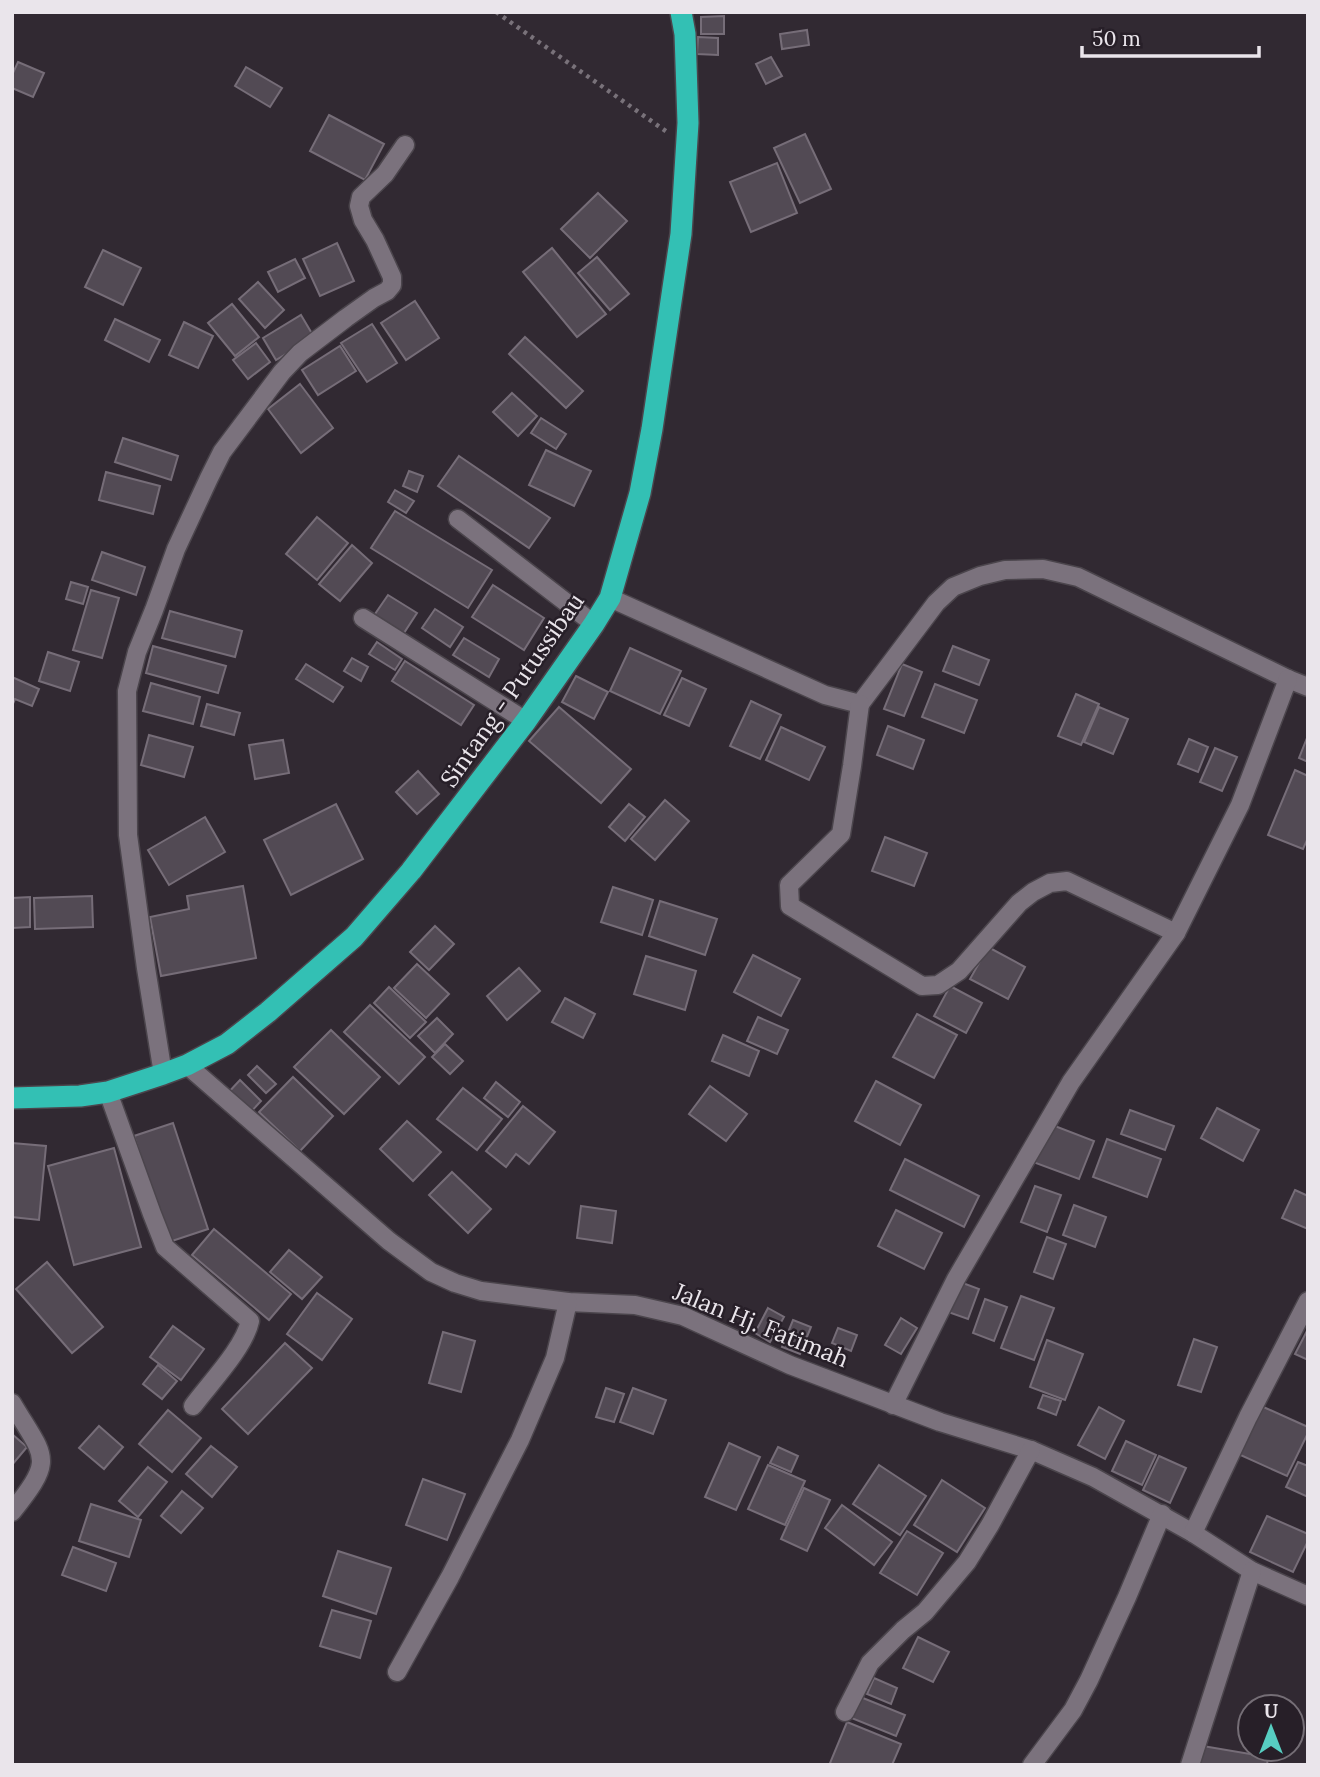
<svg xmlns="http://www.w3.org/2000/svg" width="1320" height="1777" viewBox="0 0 1320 1777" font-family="Lora,serif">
<rect width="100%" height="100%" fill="#312932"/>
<g fill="#524a54" stroke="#766d78" stroke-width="2">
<polygon points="724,16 724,34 701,34 701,17"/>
<polygon points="807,30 809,45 782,49 780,34"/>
<polygon points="698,37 718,38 718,55 697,54"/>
<polygon points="771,57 782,76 766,84 756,64"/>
<polygon points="18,62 44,73 33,97 12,88 12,75"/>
<polygon points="246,67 282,88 270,107 235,86"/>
<polygon points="329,115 384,144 365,180 310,151"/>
<polygon points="805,134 831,189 800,203 774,148"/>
<polygon points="777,163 797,213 751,232 730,182"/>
<polygon points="598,193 627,221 590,258 561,229"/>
<polygon points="337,243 354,281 320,296 303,259"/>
<polygon points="552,248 606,314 577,337 523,272"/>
<polygon points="103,250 141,268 123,305 85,287"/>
<polygon points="597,257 629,294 610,310 578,273"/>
<polygon points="295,259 305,278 278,292 268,272"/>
<polygon points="258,282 284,310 265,328 239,299"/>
<polygon points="415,301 439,338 406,360 381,323"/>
<polygon points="232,304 259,337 235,356 208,323"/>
<polygon points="301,315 314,337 276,360 263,338"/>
<polygon points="115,319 160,340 149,362 105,340"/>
<polygon points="184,322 213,336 198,368 169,355"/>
<polygon points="372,324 397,363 367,382 341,343"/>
<polygon points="525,337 583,391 566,408 509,354"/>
<polygon points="256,343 270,362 248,379 233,360"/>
<polygon points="340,346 356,371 318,395 302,370"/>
<polygon points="300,384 333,428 301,453 268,409"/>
<polygon points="512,393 537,416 518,436 493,412"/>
<polygon points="541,418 566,434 556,449 531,433"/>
<polygon points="123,438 178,456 171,480 115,462"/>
<polygon points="546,450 591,471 574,506 529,485"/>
<polygon points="459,456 550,518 529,548 438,486"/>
<polygon points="409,471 423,476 417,492 403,486"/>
<polygon points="106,472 160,486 153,514 99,500"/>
<polygon points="395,490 414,501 406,513 388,502"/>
<polygon points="395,511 492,570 468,608 371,548"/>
<polygon points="317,517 348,543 317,580 286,554"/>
<polygon points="352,545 372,563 340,601 319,584"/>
<polygon points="102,552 145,567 136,595 92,580"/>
<polygon points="71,582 88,587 83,604 66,599"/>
<polygon points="493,585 544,618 524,650 472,617"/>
<polygon points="91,590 119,598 102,658 73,650"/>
<polygon points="388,595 417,613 402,636 373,617"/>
<polygon points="435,609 463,627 450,647 422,628"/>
<polygon points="170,611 242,631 235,657 162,638"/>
<polygon points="464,638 499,659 489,677 453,655"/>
<polygon points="377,642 402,659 395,670 369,654"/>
<polygon points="153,646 226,666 218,693 146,673"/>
<polygon points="953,646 989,660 979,685 943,671"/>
<polygon points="630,648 681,671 660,714 610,691"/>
<polygon points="48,652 79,662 70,691 39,681"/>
<polygon points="352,658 368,667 361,681 344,671"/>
<polygon points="405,661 474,705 461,725 392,681"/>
<polygon points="306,664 343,687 333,702 296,679"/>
<polygon points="902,664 922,672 904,716 884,709"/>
<polygon points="576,676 608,692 594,719 562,702"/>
<polygon points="12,677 39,689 32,706 15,699 12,706"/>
<polygon points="682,678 706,689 689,726 664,715"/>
<polygon points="151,683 200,697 193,724 143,711"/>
<polygon points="935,684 977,700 964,733 922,717"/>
<polygon points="1076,694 1099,704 1081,745 1058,736"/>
<polygon points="751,701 781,715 760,759 730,746"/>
<polygon points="207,704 240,713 234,735 201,726"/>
<polygon points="559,707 631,769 601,803 529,741"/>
<polygon points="1099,707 1128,719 1113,754 1084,742"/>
<polygon points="888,726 924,740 913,769 877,755"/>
<polygon points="781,727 825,747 809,780 766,760"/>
<polygon points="149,735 193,747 184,777 141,765"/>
<polygon points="1307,738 1308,739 1308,762 1299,758"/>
<polygon points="1189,739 1208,747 1198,772 1178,764"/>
<polygon points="283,740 289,773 255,779 249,745"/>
<polygon points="1215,748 1237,757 1222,791 1200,782"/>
<polygon points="1295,770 1308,776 1308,838 1303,849 1268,835"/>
<polygon points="418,771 439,794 417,814 396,792"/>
<polygon points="665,800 689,821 655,860 631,839"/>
<polygon points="336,804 363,859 291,895 264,840"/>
<polygon points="629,804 645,817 625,841 609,827"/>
<polygon points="205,817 225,852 169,885 148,850"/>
<polygon points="885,837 927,853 914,886 872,871"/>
<polygon points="243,886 256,958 161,976 150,917 189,909 187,896"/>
<polygon points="613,887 653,900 642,935 601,922"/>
<polygon points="92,896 93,927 35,929 34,898"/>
<polygon points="30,897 30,927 12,928 12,898"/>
<polygon points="660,901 717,919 705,955 649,936"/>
<polygon points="435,926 454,944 429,970 410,952"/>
<polygon points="988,947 1025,967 1008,999 970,979"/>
<polygon points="753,955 800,979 781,1016 734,992"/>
<polygon points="646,956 696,971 685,1010 634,994"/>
<polygon points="417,964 449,994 426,1018 394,988"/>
<polygon points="519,968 540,991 507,1020 487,996"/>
<polygon points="950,986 982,1003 966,1033 934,1016"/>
<polygon points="389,987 426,1022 410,1038 374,1003"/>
<polygon points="565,998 595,1014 583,1038 552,1022"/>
<polygon points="370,1005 425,1057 399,1084 344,1032"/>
<polygon points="917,1014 957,1035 934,1078 893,1057"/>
<polygon points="758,1017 788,1030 777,1054 747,1041"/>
<polygon points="437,1018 453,1034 435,1053 418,1036"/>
<polygon points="331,1030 380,1077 344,1114 294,1067"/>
<polygon points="723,1035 759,1051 749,1076 712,1061"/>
<polygon points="445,1044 463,1061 450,1074 432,1057"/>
<polygon points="257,1066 276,1084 266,1093 248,1075"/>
<polygon points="293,1077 333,1116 300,1151 259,1112"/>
<polygon points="240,1080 261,1101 248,1115 226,1095"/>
<polygon points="876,1081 921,1105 900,1145 855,1121"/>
<polygon points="496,1082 520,1102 508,1117 484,1098"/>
<polygon points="710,1086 747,1114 726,1141 689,1114"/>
<polygon points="463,1088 502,1119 477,1150 437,1119"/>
<polygon points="523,1106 555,1132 529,1164 516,1154 506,1167 486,1151"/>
<polygon points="1217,1108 1259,1130 1243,1161 1201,1138"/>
<polygon points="1130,1110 1174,1126 1165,1150 1121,1134"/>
<polygon points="407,1121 441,1152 413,1181 380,1149"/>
<polygon points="173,1123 208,1229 169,1242 134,1136"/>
<polygon points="1047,1123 1094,1141 1079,1179 1033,1162"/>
<polygon points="1107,1139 1161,1159 1147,1197 1093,1177"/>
<polygon points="12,1143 46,1146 39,1220 12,1217"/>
<polygon points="114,1148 141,1247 74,1265 48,1166"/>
<polygon points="905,1159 979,1196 964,1227 890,1190"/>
<polygon points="452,1172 491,1209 468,1233 429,1195"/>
<polygon points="1035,1186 1061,1195 1047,1232 1021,1222"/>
<polygon points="1295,1190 1308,1196 1308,1229 1282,1218"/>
<polygon points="1074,1205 1106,1217 1095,1247 1063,1235"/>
<polygon points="581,1206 616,1211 612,1243 577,1238"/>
<polygon points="896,1210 942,1233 924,1269 878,1246"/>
<polygon points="214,1229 291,1294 269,1320 192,1255"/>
<polygon points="1047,1237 1066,1244 1053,1279 1034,1272"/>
<polygon points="289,1250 322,1277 302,1299 270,1272"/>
<polygon points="47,1262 103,1327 72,1353 16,1289"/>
<polygon points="960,1282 979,1289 968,1319 948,1312"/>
<polygon points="317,1293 352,1319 322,1360 287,1334"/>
<polygon points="1021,1296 1054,1308 1034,1360 1001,1348"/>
<polygon points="985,1299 1007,1307 994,1341 973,1333"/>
<polygon points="768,1308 784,1317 770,1342 755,1333"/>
<polygon points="901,1318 917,1328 901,1354 885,1345"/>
<polygon points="793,1320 811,1327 800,1354 782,1347"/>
<polygon points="173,1326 204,1349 181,1380 150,1357"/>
<polygon points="838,1328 857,1335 851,1351 832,1343"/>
<polygon points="1308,1329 1308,1360 1295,1354"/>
<polygon points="443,1332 475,1341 461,1392 429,1383"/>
<polygon points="1194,1339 1217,1347 1201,1392 1178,1385"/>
<polygon points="1047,1340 1083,1354 1065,1400 1030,1387"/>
<polygon points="285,1343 312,1368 248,1434 222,1409"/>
<polygon points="158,1365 177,1381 162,1399 143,1384"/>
<polygon points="606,1388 624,1394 614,1422 596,1417"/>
<polygon points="633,1388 666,1400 653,1434 620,1422"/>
<polygon points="1043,1395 1061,1401 1056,1415 1038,1408"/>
<polygon points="1259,1405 1308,1427 1308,1433 1287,1476 1236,1453"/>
<polygon points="1099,1407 1124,1421 1105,1459 1078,1445"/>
<polygon points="168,1410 201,1438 172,1472 139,1444"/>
<polygon points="99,1426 123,1447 104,1469 79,1448"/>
<polygon points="12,1434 27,1447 12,1465"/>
<polygon points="1126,1441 1156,1455 1142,1485 1112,1471"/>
<polygon points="729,1443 760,1457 736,1510 705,1497"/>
<polygon points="211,1446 237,1467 212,1497 186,1474"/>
<polygon points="778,1447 798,1456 791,1472 770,1463"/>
<polygon points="1159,1456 1186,1468 1170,1503 1143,1490"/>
<polygon points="1298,1462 1308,1466 1308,1497 1286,1487"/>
<polygon points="768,1465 805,1481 785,1525 748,1509"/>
<polygon points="879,1465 926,1496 900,1535 853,1504"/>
<polygon points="148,1467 167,1482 138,1517 119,1501"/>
<polygon points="423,1479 465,1494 447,1540 406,1525"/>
<polygon points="942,1480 985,1508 957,1552 914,1525"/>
<polygon points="804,1488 830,1500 807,1551 781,1539"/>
<polygon points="182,1491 203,1508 181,1533 161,1516"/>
<polygon points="91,1504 141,1520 129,1557 79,1541"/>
<polygon points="842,1505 892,1542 874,1565 825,1528"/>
<polygon points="1267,1516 1308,1534 1308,1541 1293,1572 1250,1552"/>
<polygon points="907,1531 943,1553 917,1595 880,1573"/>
<polygon points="73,1547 116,1563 106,1591 62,1575"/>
<polygon points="338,1551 391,1568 376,1614 323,1596"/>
<polygon points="332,1610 371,1621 360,1658 320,1646"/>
<polygon points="918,1637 949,1652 933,1682 903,1668"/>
<polygon points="874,1678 897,1688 891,1704 867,1694"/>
<polygon points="858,1696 905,1715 896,1736 849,1717"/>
<polygon points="847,1722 901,1744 892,1765 833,1765 830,1763"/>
<polygon points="1197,1745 1268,1757 1267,1765 1193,1765"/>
</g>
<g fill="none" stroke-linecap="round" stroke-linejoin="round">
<g stroke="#4b454c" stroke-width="21">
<g id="minor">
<polyline points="458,519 594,624"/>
<polyline points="610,598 825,695 860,704 936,603 953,587 980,576 1005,570 1043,569 1078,577 1288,679 1308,687"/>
<polyline points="363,618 526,721"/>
<polyline points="860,704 852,766 841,834 789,885 790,906 922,986 938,985 959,971 1019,903 1033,892 1050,883 1067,881 1176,933"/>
<polyline points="187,1065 389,1241 431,1272 455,1283 481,1291 568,1302 635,1305 683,1316 790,1365 940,1422 1031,1450 1093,1477 1193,1533 1252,1571 1308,1596"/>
<polyline points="163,1074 146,968 128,835 127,691 137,652 154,610 176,549 209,478 222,452 282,372 300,353 346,318 374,298 387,291 392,285 392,277 375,240 363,220 359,206 361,197 385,174 405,145"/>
<path d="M108,1092L152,1214L165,1247L250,1321C244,1348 210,1383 193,1406"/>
<path d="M12,1403C45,1459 56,1457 12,1512"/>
<polyline points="893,1405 956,1279 1071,1082 1176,933 1240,805 1288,679"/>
<polyline points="1193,1533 1248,1417 1308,1301"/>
<polyline points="397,1672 450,1577 520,1440 555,1358 568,1302"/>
<polyline points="845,1712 870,1663 903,1630 925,1612 967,1562 990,1525 1031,1450"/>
<polyline points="1032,1765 1073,1710 1089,1680 1127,1597 1162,1514"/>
<polyline points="1190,1765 1252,1571"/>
</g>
</g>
<g stroke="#4b454c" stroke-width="24">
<polyline id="highway" points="12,1098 80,1096 108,1092 163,1074 187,1065 227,1044 268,1012 354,937 411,871 526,721 594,624 610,598 640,493 652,429 681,234 688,123 685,34 681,12"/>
</g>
<polyline stroke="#79727a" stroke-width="4.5" stroke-dasharray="3.5 5" stroke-linecap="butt" points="496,12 667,132"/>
<use href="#minor" stroke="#7b727d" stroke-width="18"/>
<use href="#highway" stroke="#33c0b4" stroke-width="21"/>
</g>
<g text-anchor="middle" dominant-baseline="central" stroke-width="5" stroke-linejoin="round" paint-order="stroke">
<g font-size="24" fill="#eae5eb" stroke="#271f28">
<text transform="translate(512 690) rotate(-55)">Sintang - Putussibau</text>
<text transform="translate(761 1325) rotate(22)">Jalan Hj. Fatimah</text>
</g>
</g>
<rect width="1320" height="1777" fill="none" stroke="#eae5eb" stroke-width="28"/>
<g transform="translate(1271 1728)"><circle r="33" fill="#271f28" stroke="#756e76" stroke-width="2"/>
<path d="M0-5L12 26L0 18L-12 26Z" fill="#57cec2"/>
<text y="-10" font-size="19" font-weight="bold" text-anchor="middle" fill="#eae5eb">U</text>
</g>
<path d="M1082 46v10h177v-10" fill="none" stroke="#eae5eb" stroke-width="3.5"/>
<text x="1092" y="46" font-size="21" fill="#eae5eb" stroke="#271f28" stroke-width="5" paint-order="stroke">50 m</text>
</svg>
